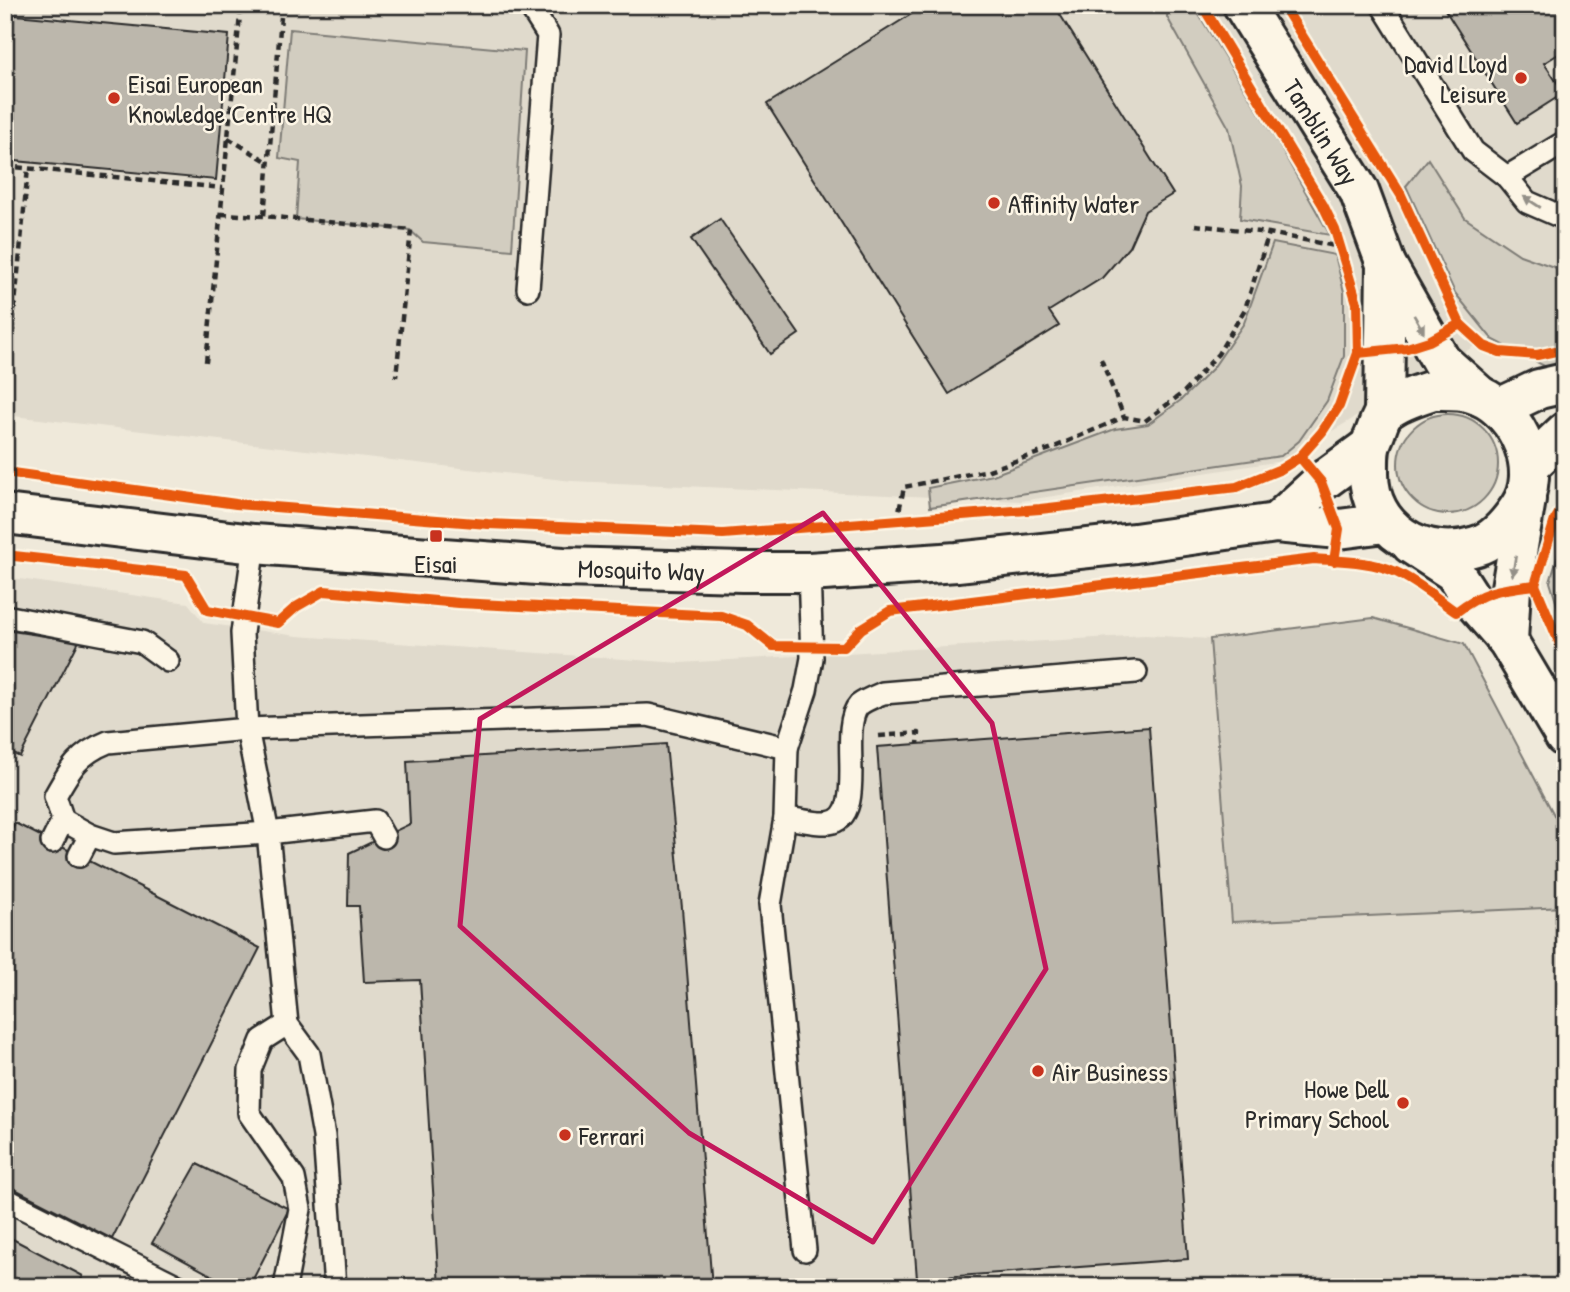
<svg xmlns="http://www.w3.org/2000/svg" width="1570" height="1292" viewBox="0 0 1570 1292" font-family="'Patrick Hand',sans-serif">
<rect width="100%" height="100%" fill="#efe9da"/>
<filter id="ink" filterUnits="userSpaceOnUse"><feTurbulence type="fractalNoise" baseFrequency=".0143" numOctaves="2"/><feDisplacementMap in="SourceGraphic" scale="14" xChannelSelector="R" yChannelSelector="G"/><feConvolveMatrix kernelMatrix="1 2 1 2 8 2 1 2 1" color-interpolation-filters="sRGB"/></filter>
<g filter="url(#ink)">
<g fill="#e0dacc">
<polygon points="5,5 1565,5 1565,292 1282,461 1021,501 572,481 5,415"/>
<polygon points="5,577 188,603 204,623 297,636 680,663 1145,635 1210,639 1232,922 1565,907 1565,1287 5,1287"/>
</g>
<g fill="#d2cdc0" stroke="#7e7c76" stroke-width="2">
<polygon points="1168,5 1184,5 1196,10 1279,145 1330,235 1240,219 1242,186 1229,128 1167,17"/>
<polygon points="290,29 525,51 512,250 423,242 410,230 296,219 300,162 279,158"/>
<polygon points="1428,159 1465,218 1520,255 1565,271 1565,365 1548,368 1492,339 1455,293 1406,186"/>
<polygon points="1273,243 1335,255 1344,292 1344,356 1327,401 1299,441 1281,456 930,507 928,488 993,475 1115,429 1148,424 1181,400 1213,368 1244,323"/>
<circle cx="1448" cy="464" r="50"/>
<polygon points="1565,532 1565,631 1550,582"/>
<polygon points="1373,618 1464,644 1554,815 1565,824 1565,907 1232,922 1210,639"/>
</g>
<g fill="#bcb7ac" stroke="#2b2b2b" stroke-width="2">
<polygon points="926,5 1054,5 1173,194 1145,211 1129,247 1102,278 1049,311 1059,326 949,394 767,104"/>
<polygon points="1442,5 1565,5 1565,50 1544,63 1564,93 1517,123"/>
<polygon points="5,14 229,35 216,180 5,160"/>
<polygon points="720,219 799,334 770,354 691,239"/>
<polygon points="5,630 79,641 20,757 5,750"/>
<polygon points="1149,727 1188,1259 917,1279 877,747"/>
<polygon points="666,744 682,908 712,1287 439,1287 420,980 364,982 359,906 348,906 349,853 410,824 407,761"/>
<polygon points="15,823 260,948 112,1239 5,1184 5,841"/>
<polygon points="197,1164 289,1209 249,1287 233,1287 152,1243"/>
<polygon points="5,1235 83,1276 77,1287 5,1287"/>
<polygon points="1558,1257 1565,1257 1565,1287 1559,1287"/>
</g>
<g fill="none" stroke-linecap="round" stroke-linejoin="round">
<g stroke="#2b2b2b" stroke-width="26">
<g id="service">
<polyline points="1382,5 1473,151 1507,177 1527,202 1557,215 1565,216"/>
<polyline points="1507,177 1565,142"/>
<polyline points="528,289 548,35 529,5"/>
<polyline points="254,544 242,633 247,729 268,833 287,1024 309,1054 324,1136 335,1287"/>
<polyline points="5,616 142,642 168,661"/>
<path d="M785,818C798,819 815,824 828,823C870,818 837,729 859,705C865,700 876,696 883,693L1136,672"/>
<path d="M384,837L375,821L268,833L114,843L90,835L63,820L55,796C70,769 78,754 108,742L247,729L648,715L787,748"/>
<polyline points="52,842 63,820"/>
<polyline points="79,856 90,835"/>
<polyline points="5,1199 180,1287"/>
<polyline points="805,1250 770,905 785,818 787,748 806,690 812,658 809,572"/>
<polyline points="285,1287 300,1209 294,1178 249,1113 250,1070 262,1040 287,1024"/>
</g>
</g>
<g stroke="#2b2b2b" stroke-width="44">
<g id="minor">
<path id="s1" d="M1243,5L1359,191L1386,264L1441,361L1480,396"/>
<polyline points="1384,413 1386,264"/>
<polyline points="1411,544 1454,572 1472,600 1508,641 1565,737"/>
<polyline points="1508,641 1511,588 1526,499"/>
</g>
</g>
<g stroke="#2b2b2b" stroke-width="44">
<g id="tertiary">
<path d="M1433,390C1449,390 1465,389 1480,396C1519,413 1544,472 1519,508C1509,523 1494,541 1476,546C1424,563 1368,529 1369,472C1369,459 1368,448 1374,436C1377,429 1380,417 1385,412C1397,401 1418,395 1433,390Z"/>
<polyline points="1499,408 1539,389 1565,383"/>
<polyline points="1529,466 1565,432"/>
<path id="s2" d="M5,514L254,544L563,567L742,572H809L957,562L1135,543L1276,523L1339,529L1385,523"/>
<polyline points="1276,523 1321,482 1369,447"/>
</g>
</g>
<g stroke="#2b2b2b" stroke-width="4.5" stroke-dasharray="7 5" stroke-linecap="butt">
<polyline points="282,5 264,216 411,230 396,377"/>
<polyline points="228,138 268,162"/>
<polyline points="5,166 223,188"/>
<polyline points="221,214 264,216"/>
<polyline points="1195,225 1269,233 1340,247"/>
<polyline points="11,346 28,168"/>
<polyline points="1101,359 1124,417"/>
<polyline points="206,362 241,5"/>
<polyline points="897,521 904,487 989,470 1050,449 1124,417 1145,421 1184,392 1218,354 1245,309 1269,233"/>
<polyline points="879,736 919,733 918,744"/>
</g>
<use href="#service" stroke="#fcf5e5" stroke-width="21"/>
<use href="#minor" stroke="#fcf5e5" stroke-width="38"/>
<use href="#tertiary" stroke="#fcf5e5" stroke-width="38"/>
<g stroke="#fcf5e5" stroke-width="15">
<g id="cycleway">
<polyline points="1283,5 1401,195 1460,324 1484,346 1500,352 1537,355 1565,349"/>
<polyline points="1358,353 1407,348 1429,341 1460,324"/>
<polyline points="1300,457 1321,482 1339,529 1334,561"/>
<polyline points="5,472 236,504 488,524 723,534 1040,509 1237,487 1281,469 1300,457 1322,432 1339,406 1358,353 1357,303 1335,230 1323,205 1202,5"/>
<polyline points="1565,504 1555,520 1535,585 1565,656"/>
<path d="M5,555L186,575L207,610L278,623L296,607L324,591L459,603L721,616L747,625L773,646L844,647L861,629L890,611L1314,559C1341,561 1372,561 1396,572C1418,582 1436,598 1456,612C1485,590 1500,589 1535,585"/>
</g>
</g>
<use href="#cycleway" stroke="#e8590c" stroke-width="10"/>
</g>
<defs><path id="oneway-solid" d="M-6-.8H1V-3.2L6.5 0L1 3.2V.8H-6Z" transform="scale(1.75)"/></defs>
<g fill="#949088">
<use href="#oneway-solid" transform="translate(1532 202) rotate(-147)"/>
<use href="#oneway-solid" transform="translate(1419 324) rotate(60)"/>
<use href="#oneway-solid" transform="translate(1514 566) rotate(99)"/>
</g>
</g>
<path fill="none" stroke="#c2185b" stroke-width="5" stroke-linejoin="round" d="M823,513L992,723L1046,969L873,1242L689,1133L460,926L480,719Z"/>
<g fill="#c8321e" stroke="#fcf5e5" stroke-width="2.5">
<circle cx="1521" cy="78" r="7"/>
<circle cx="114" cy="98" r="7"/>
<circle cx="994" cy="203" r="7"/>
<rect x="429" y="529" width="14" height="14" rx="3.5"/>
<circle cx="1038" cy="1071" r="7"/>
<circle cx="1403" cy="1103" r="7"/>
<circle cx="565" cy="1135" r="7"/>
</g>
<g text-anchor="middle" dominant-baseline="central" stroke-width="5" stroke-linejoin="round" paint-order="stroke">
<g font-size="26" fill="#2b2b2b" stroke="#fcf5e5" text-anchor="start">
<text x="1507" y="63" text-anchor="end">David Lloyd<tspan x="1507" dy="30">Leisure</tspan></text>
<text x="128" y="83">Eisai European<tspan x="128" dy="30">Knowledge Centre HQ</tspan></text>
<text x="1008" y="203">Affinity Water</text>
<text x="436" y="563" text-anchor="middle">Eisai</text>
<text x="1052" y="1071">Air Business</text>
<text x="1389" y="1088" text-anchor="end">Howe Dell<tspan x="1389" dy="30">Primary School</tspan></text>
<text x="579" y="1135">Ferrari</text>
</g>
<g font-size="26" fill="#2b2b2b" stroke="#fcf5e5">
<text stroke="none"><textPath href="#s1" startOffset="149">Tamblin Way</textPath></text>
<text stroke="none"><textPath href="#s2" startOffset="639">Mosquito Way</textPath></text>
</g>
</g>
<rect width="1570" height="1292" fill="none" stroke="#fcf5e5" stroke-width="28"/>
<rect x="14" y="14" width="1542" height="1264" fill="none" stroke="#2b2b2b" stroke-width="2.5" filter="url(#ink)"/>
</svg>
